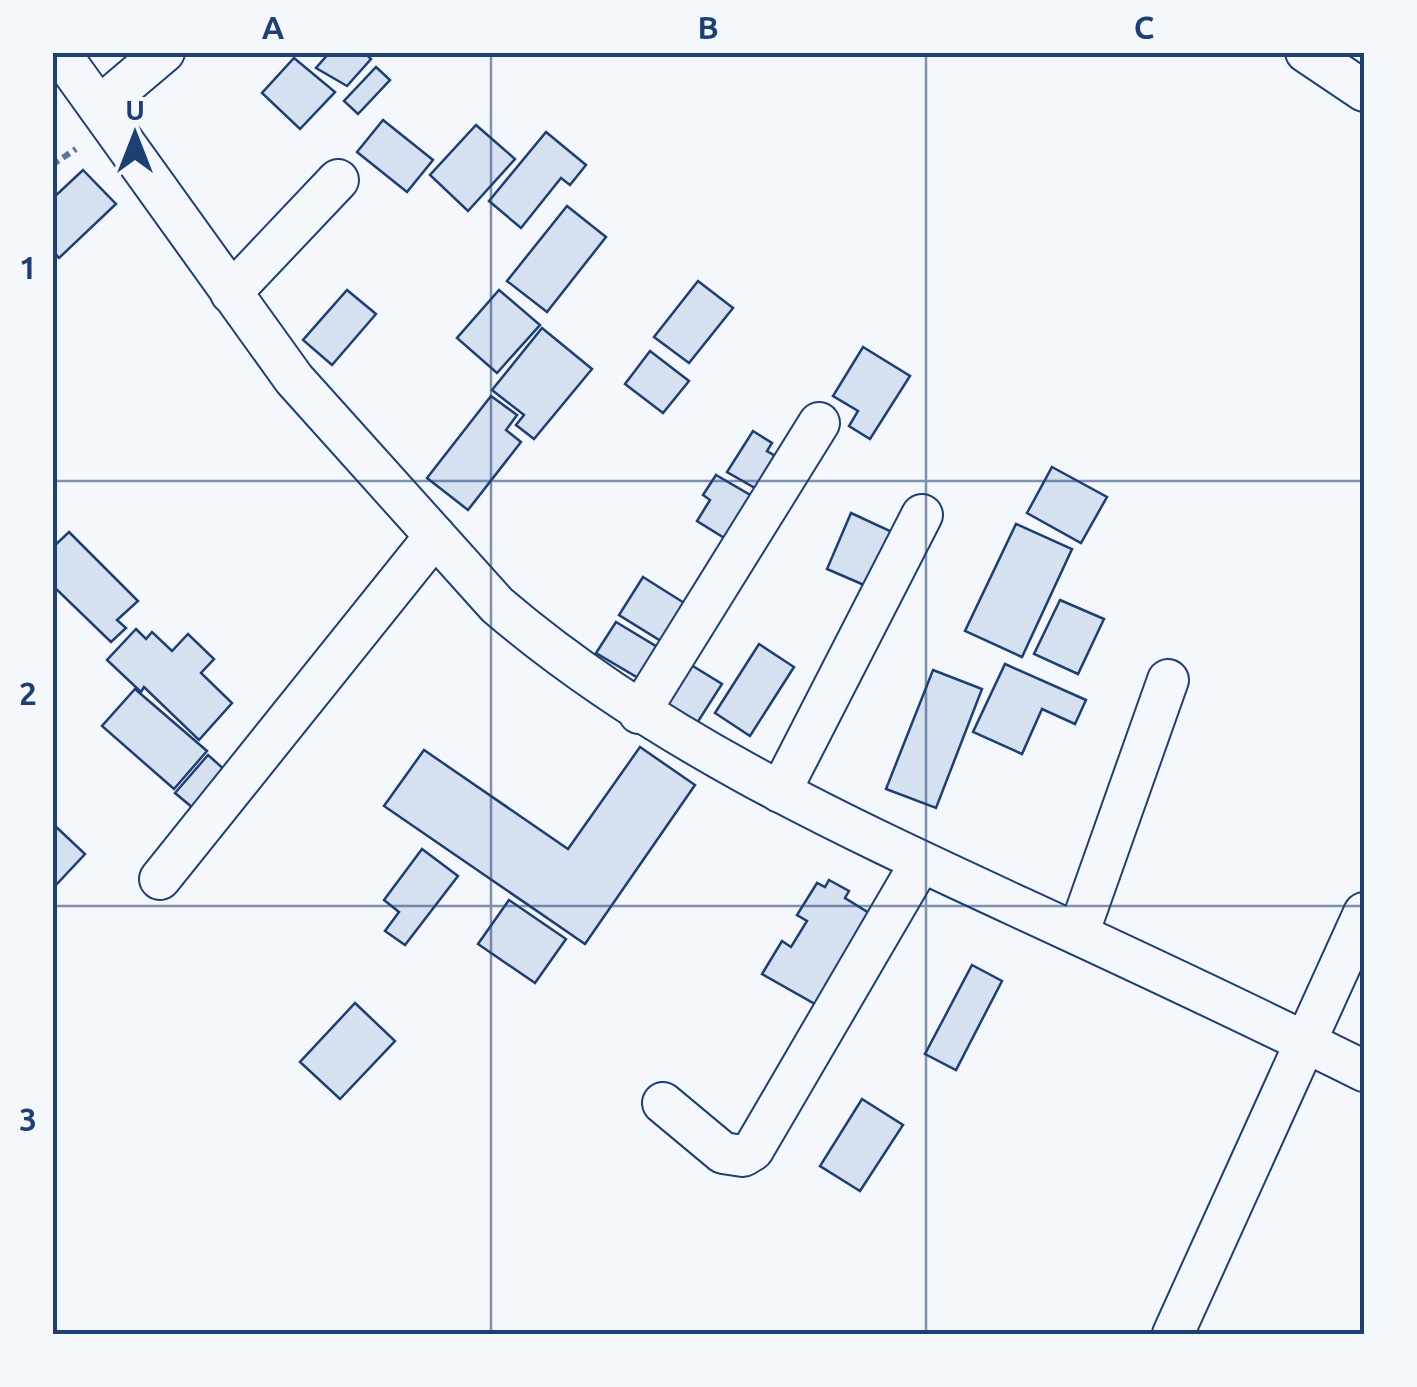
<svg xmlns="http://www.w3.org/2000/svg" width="1417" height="1387" viewBox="0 0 1417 1387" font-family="Ubuntu,sans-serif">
<rect width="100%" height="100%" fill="#f4f7fb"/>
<g fill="#d5e0f0" stroke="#1d3f73" stroke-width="2.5">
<polygon points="330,52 364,52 371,59 347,86 316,68"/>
<polygon points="294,58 335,92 300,129 262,93"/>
<polygon points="376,67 390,80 358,114 344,101"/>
<polygon points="383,120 433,160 407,192 357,152"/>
<polygon points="476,125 515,159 468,211 430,175"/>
<polygon points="546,132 586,165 570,185 561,178 521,228 489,201"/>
<polygon points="83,170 116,204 59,258 52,250 52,199"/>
<polygon points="567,206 606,237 547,312 507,281"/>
<polygon points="698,281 733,308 689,363 654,337"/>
<polygon points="347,290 376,314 332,365 303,340"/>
<polygon points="499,290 540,325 497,373 457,338"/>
<polygon points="542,328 592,369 534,439 516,425 524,415 492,390"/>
<polygon points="863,347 910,376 870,439 849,426 858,411 833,396"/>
<polygon points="650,351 689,381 663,413 625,384"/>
<polygon points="491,396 517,415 506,430 521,442 468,510 427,478"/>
<polygon points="753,431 772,443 767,451 782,460 762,492 727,472"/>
<polygon points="1052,467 1107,497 1081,543 1027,513"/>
<polygon points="716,475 752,496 726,539 697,521 710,500 703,495"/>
<polygon points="851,513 903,537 878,591 827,569"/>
<polygon points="1016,524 1072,549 1022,657 965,631"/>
<polygon points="69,532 138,601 117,620 126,628 111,642 52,585 52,548"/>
<polygon points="643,577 689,606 661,641 619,615"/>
<polygon points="1060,600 1104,619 1078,674 1034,654"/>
<polygon points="616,622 659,648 640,679 596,653"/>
<polygon points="136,629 146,639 152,632 172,651 188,634 214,659 201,673 232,703 199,740 144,687 141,692 107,660"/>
<polygon points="759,644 794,667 750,736 715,713"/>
<polygon points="683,660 722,684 690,734 651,710"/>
<polygon points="1005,664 1086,700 1075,724 1042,709 1022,754 973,732"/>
<polygon points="933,670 982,689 936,808 886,789"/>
<polygon points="135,689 207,751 174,789 102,726"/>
<polygon points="640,747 695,785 585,944 384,806 424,750 568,849"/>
<polygon points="208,755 226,771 193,808 175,793"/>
<polygon points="52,823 85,854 56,885 52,881"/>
<polygon points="422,849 458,876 405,945 385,931 399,912 384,900"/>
<polygon points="829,880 849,891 845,898 869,913 815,1004 762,974 782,941 791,947 807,921 797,915 817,883 825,887"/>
<polygon points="509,900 566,939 535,983 478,944"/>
<polygon points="972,965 1002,981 956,1070 925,1054"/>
<polygon points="355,1003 395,1041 340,1099 300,1062"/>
<polygon points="862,1099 903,1125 860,1191 820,1166"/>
</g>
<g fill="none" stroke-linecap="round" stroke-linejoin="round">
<g stroke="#1d3f73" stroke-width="44">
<g id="minor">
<path d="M59,52L294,379L497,605C651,737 837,823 1021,908C1136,961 1251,1015 1364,1071"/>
<polyline points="1306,52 1364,91"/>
<polyline points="99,107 164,52"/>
<polyline points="231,293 338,180"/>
<polyline points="639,713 819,423"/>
<polyline points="780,792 922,515"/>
<polyline points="160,879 435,536"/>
<polyline points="1078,934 1168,680"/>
<polyline points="663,1103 723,1153 743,1156 753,1150 921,862"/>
<polyline points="1173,1334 1364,913"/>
</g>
</g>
<polyline stroke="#5e769c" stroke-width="6" stroke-dasharray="8 5" stroke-linecap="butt" points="52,165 76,149"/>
<use href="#minor" stroke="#f4f7fb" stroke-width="40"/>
</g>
<path fill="none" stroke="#1d3f73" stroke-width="2.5" stroke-opacity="0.55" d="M491,52V1334M926,52V1334M52,481H1364M52,906H1364"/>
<rect width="1417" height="1387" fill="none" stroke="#f4f7fb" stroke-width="110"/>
<g transform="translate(135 135)" stroke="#f4f7fb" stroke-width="8" paint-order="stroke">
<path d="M0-8L18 38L0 25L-18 38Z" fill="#1d3f73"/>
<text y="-15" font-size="28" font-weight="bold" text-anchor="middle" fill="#1d3f73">U</text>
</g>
<rect x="55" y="55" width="1307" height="1277" fill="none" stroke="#1d3f73" stroke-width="4"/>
<g font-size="32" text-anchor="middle" font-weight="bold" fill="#1d3f73">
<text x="273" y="39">A</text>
<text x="708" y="39">B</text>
<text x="1144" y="39">C</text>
<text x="28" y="279">1</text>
<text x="28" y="705">2</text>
<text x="28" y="1131">3</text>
</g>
</svg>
